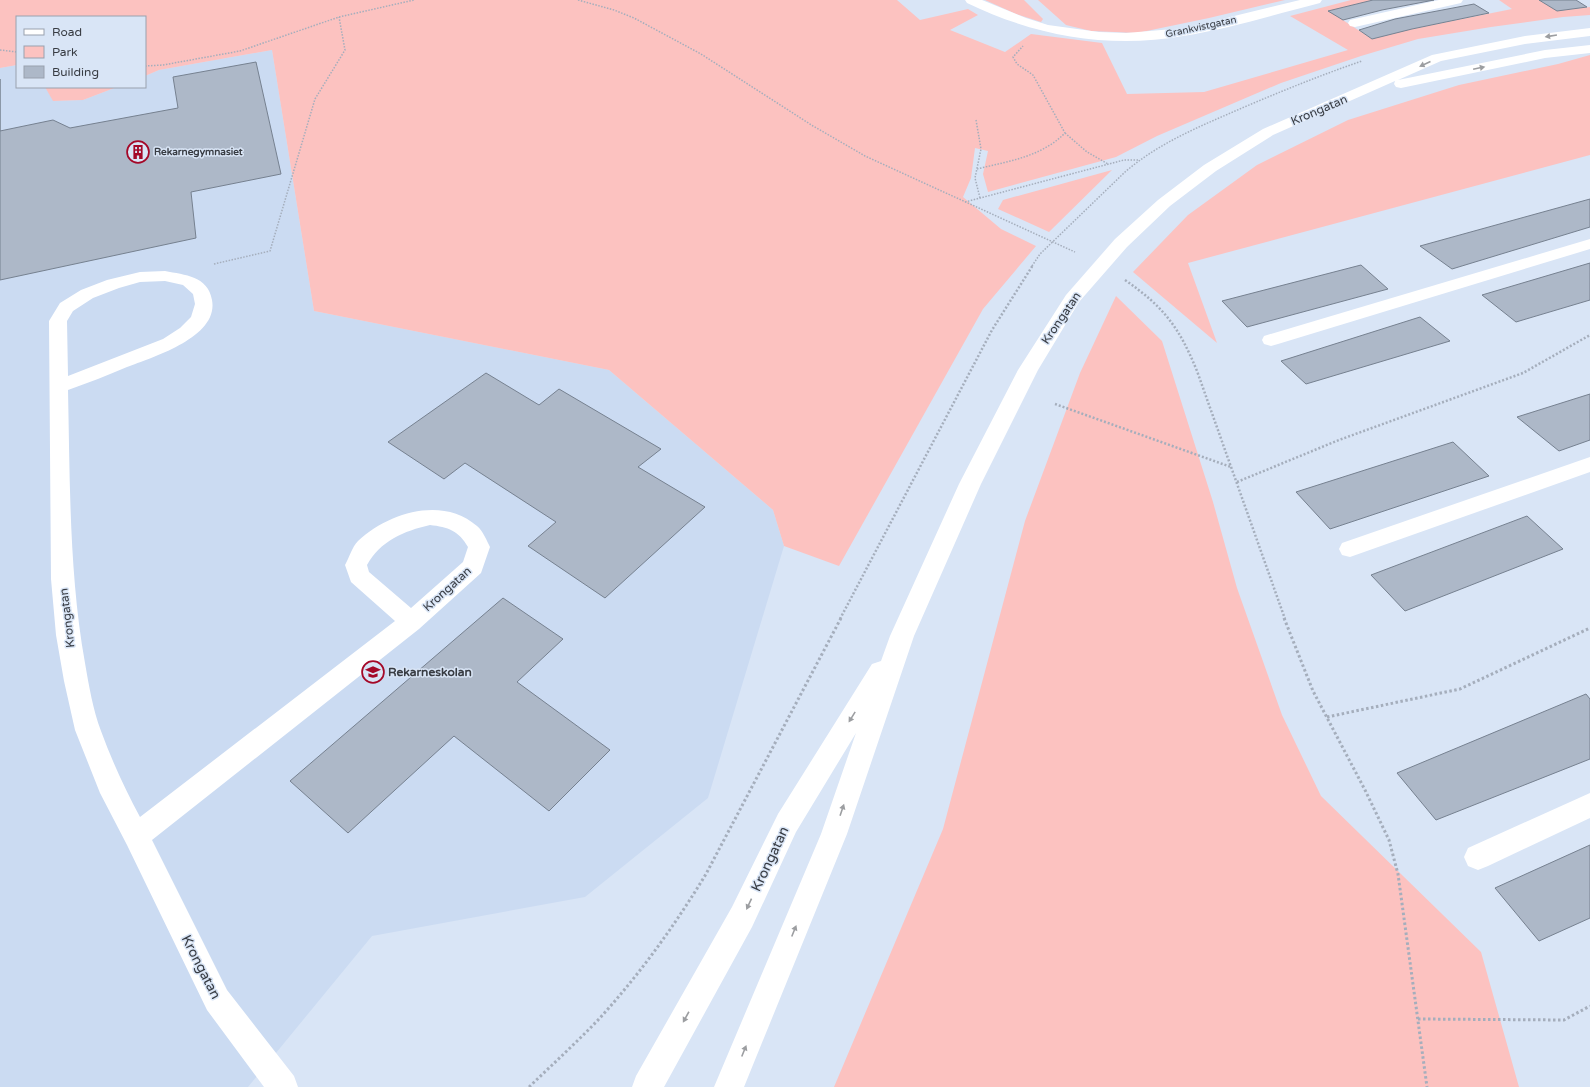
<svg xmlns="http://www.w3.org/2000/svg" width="1590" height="1087" viewBox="0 0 1590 1087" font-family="'Varela Round',sans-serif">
<rect width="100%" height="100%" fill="#d9e5f6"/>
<polygon fill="#cbdbf2" points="272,50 314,311 609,370 773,510 784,546 708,798 585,897 372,936 248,1087 0,1087 0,68 17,65 17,87 45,87 54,101 83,100 117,87 145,87 145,76 159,70"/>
<g fill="#fcc2c0">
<polygon points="0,0 897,0 920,20 968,9 978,15 950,30 1005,52 1031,34 1102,43 1127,94 1204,92 1348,50 1290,16 1351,0 1373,0 1329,11 1372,39 1412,29 1512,9 1499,0 1539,0 1557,11 1590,7 1590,15 1563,17 1491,27 1418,39 1361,56 1281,83 1157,136 1116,157 988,192 983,174 988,151 975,148 971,178 963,197 1001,229 1036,246 983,309 839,566 784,546 773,510 609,370 314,311 272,50 159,70 145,76 145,17 17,17 17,65 0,68"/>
<polygon points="985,0 1024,0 1043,19 1041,22 1016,14"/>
<polygon points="1038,0 1285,0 1209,18 1137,33 1091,31 1066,25"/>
<polygon points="1590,55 1590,155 1188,263 1217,343 1133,272 1188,215 1257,165 1348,120 1459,85 1558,64"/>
<polygon points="45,87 117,87 83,100 53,101"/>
<polygon points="1112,170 1049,232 998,209 1003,200"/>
<polygon points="1116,296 1162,341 1213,502 1237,588 1282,715 1321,796 1481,952 1519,1087 834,1087 943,829 1025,521 1080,373"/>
</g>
<g fill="#adb8c8" stroke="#768190">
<polygon points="1373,0 1434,0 1382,10 1343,20 1328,11"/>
<polygon points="1539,0 1576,0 1587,7 1557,11"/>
<polygon points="1474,4 1489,13 1412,29 1372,39 1359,30 1395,19"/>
<polygon points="256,62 281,174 191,192 196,238 0,280 0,79 0,131 53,120 70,128 178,108 173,77"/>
<polygon points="1590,199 1590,227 1452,269 1420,246"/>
<polygon points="1590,263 1590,300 1516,322 1482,295"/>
<polygon points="1361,265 1388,289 1247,327 1222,301"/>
<polygon points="1420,317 1450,341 1306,384 1281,361"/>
<polygon points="486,373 539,405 559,389 661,449 638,467 705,507 605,598 528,546 556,522 465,463 444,479 388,442"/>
<polygon points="1590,394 1590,440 1559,451 1517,417"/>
<polygon points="1453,442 1489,476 1330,529 1296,492"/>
<polygon points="1527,516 1563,549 1405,611 1371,575"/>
<polygon points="503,598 563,639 517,682 610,750 549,811 454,736 348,833 290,781"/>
<polygon points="1586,694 1590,699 1590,759 1436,820 1397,773"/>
<polygon points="1590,845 1590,918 1539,941 1495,888"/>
</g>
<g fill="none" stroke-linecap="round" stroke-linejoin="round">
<g stroke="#a5aebc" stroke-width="1.5" stroke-dasharray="1.5 1.5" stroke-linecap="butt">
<polyline points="578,0 614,10 634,18 701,54 813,126 865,156 1075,252"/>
<polyline points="0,50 17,52"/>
<polyline points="145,66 163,65 240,51 339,17 414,0"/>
<polyline points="976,120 981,149 975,178 980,198"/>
<polyline points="1065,133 1087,152 1108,164"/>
<path d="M977,169C1009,161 1041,157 1065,133L1033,75L1017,64L1013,57L1023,46"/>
<polyline points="965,202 1124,160 1139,160"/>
<polyline points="214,264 270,251 315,99 345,50 339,17"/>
<path d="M1032,266L1040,254L1125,172C1160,142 1201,126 1242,108C1282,91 1321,75 1362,61"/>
</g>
<g stroke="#a5aebc" stroke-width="2.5" stroke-dasharray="2 2" stroke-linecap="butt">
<path d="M1125,280C1164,307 1179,327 1197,371L1285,619"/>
<polyline points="1055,404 1231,467"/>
<polyline points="1237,482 1339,440 1523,373 1590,335"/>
<polyline points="840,619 992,330 1033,265"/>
</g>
<g stroke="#a5aebc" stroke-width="3" stroke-dasharray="2.5 2.5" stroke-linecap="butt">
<polyline points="1284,618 1313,691 1365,790 1389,840 1398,874 1427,1087"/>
<polyline points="1327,717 1460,689 1590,628"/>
<polyline points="1418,1019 1564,1020 1590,1006"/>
<path d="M529,1087C553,1064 577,1042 599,1019C640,974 675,925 706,874L841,618"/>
</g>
<g fill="#fff" fill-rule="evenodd">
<path d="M965,0H982L1026,18L1048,25L1099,32L1126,33L1185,28L1300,0H1322L1320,3C1276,14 1228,29 1183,36C1109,49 1035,36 967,3Z"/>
<polygon points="1439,0 1463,0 1461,3 1355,27 1350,26 1348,23 1350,20"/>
<polygon points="1590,28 1590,36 1525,44 1441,61 1398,80 1545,50 1590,45 1590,53 1545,58 1401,88 1396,87 1394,84 1395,81 1273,135 1216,171 1170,206 1127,247 1079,302 1038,370 981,484 914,636 847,834 744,1087 714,1087 821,834 856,733 796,832 752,927 664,1087 632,1087 636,1076 732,907 778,814 872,664 881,661 890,636 959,484 1018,370 1066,295 1115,239 1158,200 1204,165 1263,129 1432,55 1525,36"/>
<polygon points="1590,239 1590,249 1278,344 1271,346 1264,344 1262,340 1264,336"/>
<path d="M165,271C185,275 208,276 212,300C219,337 153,357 127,367C108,375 88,383 68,390C70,481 69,573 85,663C89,686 93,710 101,731C112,761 125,789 140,817L395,621L351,582L345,565C349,558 352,547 358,541C389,512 443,496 477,526C483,531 487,541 490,547L481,573L419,629L152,840L227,990L294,1076L298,1087H264L207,1010L127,845L100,793L75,730L64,681L56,635L51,579L49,321L60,303L81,290L107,280L140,272ZM165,281L183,285L193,294L195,304L191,317L180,328L163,339L68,376L67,321L73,311L93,298L119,288L140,282ZM430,525C448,527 459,531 468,547L463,562L411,608L369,572L367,565C380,541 404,531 430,525Z"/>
<polygon points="1590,457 1590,472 1350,557 1342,555 1339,549 1342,543"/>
<polygon points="1590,793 1590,818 1488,866 1478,870 1468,866 1464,857 1468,848"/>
</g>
</g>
<defs><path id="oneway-solid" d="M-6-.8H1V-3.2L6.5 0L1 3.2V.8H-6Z"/></defs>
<g fill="#9c9ea1">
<use href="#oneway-solid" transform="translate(1551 36) rotate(171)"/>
<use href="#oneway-solid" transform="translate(1425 64) rotate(156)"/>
<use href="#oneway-solid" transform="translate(1479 68) rotate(-12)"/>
<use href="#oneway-solid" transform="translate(852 717) rotate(122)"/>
<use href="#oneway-solid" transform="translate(842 810) rotate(-71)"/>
<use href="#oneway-solid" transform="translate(749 904) rotate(115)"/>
<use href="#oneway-solid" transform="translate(794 931) rotate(-68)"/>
<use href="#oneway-solid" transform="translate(686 1017) rotate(119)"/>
<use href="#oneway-solid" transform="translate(744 1051) rotate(-68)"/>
</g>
<defs>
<g id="building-ring" transform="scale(1.15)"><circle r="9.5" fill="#d9e5f6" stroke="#a40828" stroke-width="1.5"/><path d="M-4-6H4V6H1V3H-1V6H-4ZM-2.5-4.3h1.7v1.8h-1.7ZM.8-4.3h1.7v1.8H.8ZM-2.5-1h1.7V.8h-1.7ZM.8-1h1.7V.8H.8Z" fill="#a40828"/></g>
<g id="school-ring" transform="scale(1.15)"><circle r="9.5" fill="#d9e5f6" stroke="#a40828" stroke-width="1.5"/><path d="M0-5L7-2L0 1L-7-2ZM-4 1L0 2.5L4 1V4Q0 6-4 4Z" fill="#a40828"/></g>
</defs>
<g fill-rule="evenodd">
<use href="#building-ring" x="138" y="152"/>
<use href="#school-ring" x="373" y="672"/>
</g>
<g text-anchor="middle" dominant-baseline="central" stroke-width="3" stroke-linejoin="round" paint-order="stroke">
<g font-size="10" fill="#383c43" stroke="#d9e5f6">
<text transform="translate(1201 27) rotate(-12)">Grankvistgatan</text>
</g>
<g font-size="10" font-weight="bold" fill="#383c43" stroke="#d9e5f6" text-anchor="start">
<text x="154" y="152">Rekarnegymnasiet</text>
</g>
<g font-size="12" fill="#383c43" stroke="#d9e5f6">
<text transform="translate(1319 110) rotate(-23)">Krongatan</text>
<text transform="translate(1061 318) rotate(-56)">Krongatan</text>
<text transform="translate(447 589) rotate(-42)">Krongatan</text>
<text transform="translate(67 618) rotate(-97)">Krongatan</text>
</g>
<g font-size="12" font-weight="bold" fill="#383c43" stroke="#d9e5f6" text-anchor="start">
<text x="388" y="672">Rekarneskolan</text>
</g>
<g font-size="14" fill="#383c43" stroke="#d9e5f6">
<text transform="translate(770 859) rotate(-65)">Krongatan</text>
<text transform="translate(201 967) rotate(63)">Krongatan</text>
</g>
</g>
<rect x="16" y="16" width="130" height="72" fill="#d9e5f6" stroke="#99a1ae"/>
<rect x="24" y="29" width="20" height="6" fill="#ffffff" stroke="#99a1ae"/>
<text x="52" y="36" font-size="12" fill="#383c43">Road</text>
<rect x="24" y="46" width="20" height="12" fill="#fcc2c0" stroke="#99a1ae"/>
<text x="52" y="56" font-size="12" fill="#383c43">Park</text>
<rect x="24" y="66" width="20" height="12" fill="#adb8c8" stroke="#99a1ae"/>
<text x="52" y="76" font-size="12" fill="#383c43">Building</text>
</svg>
